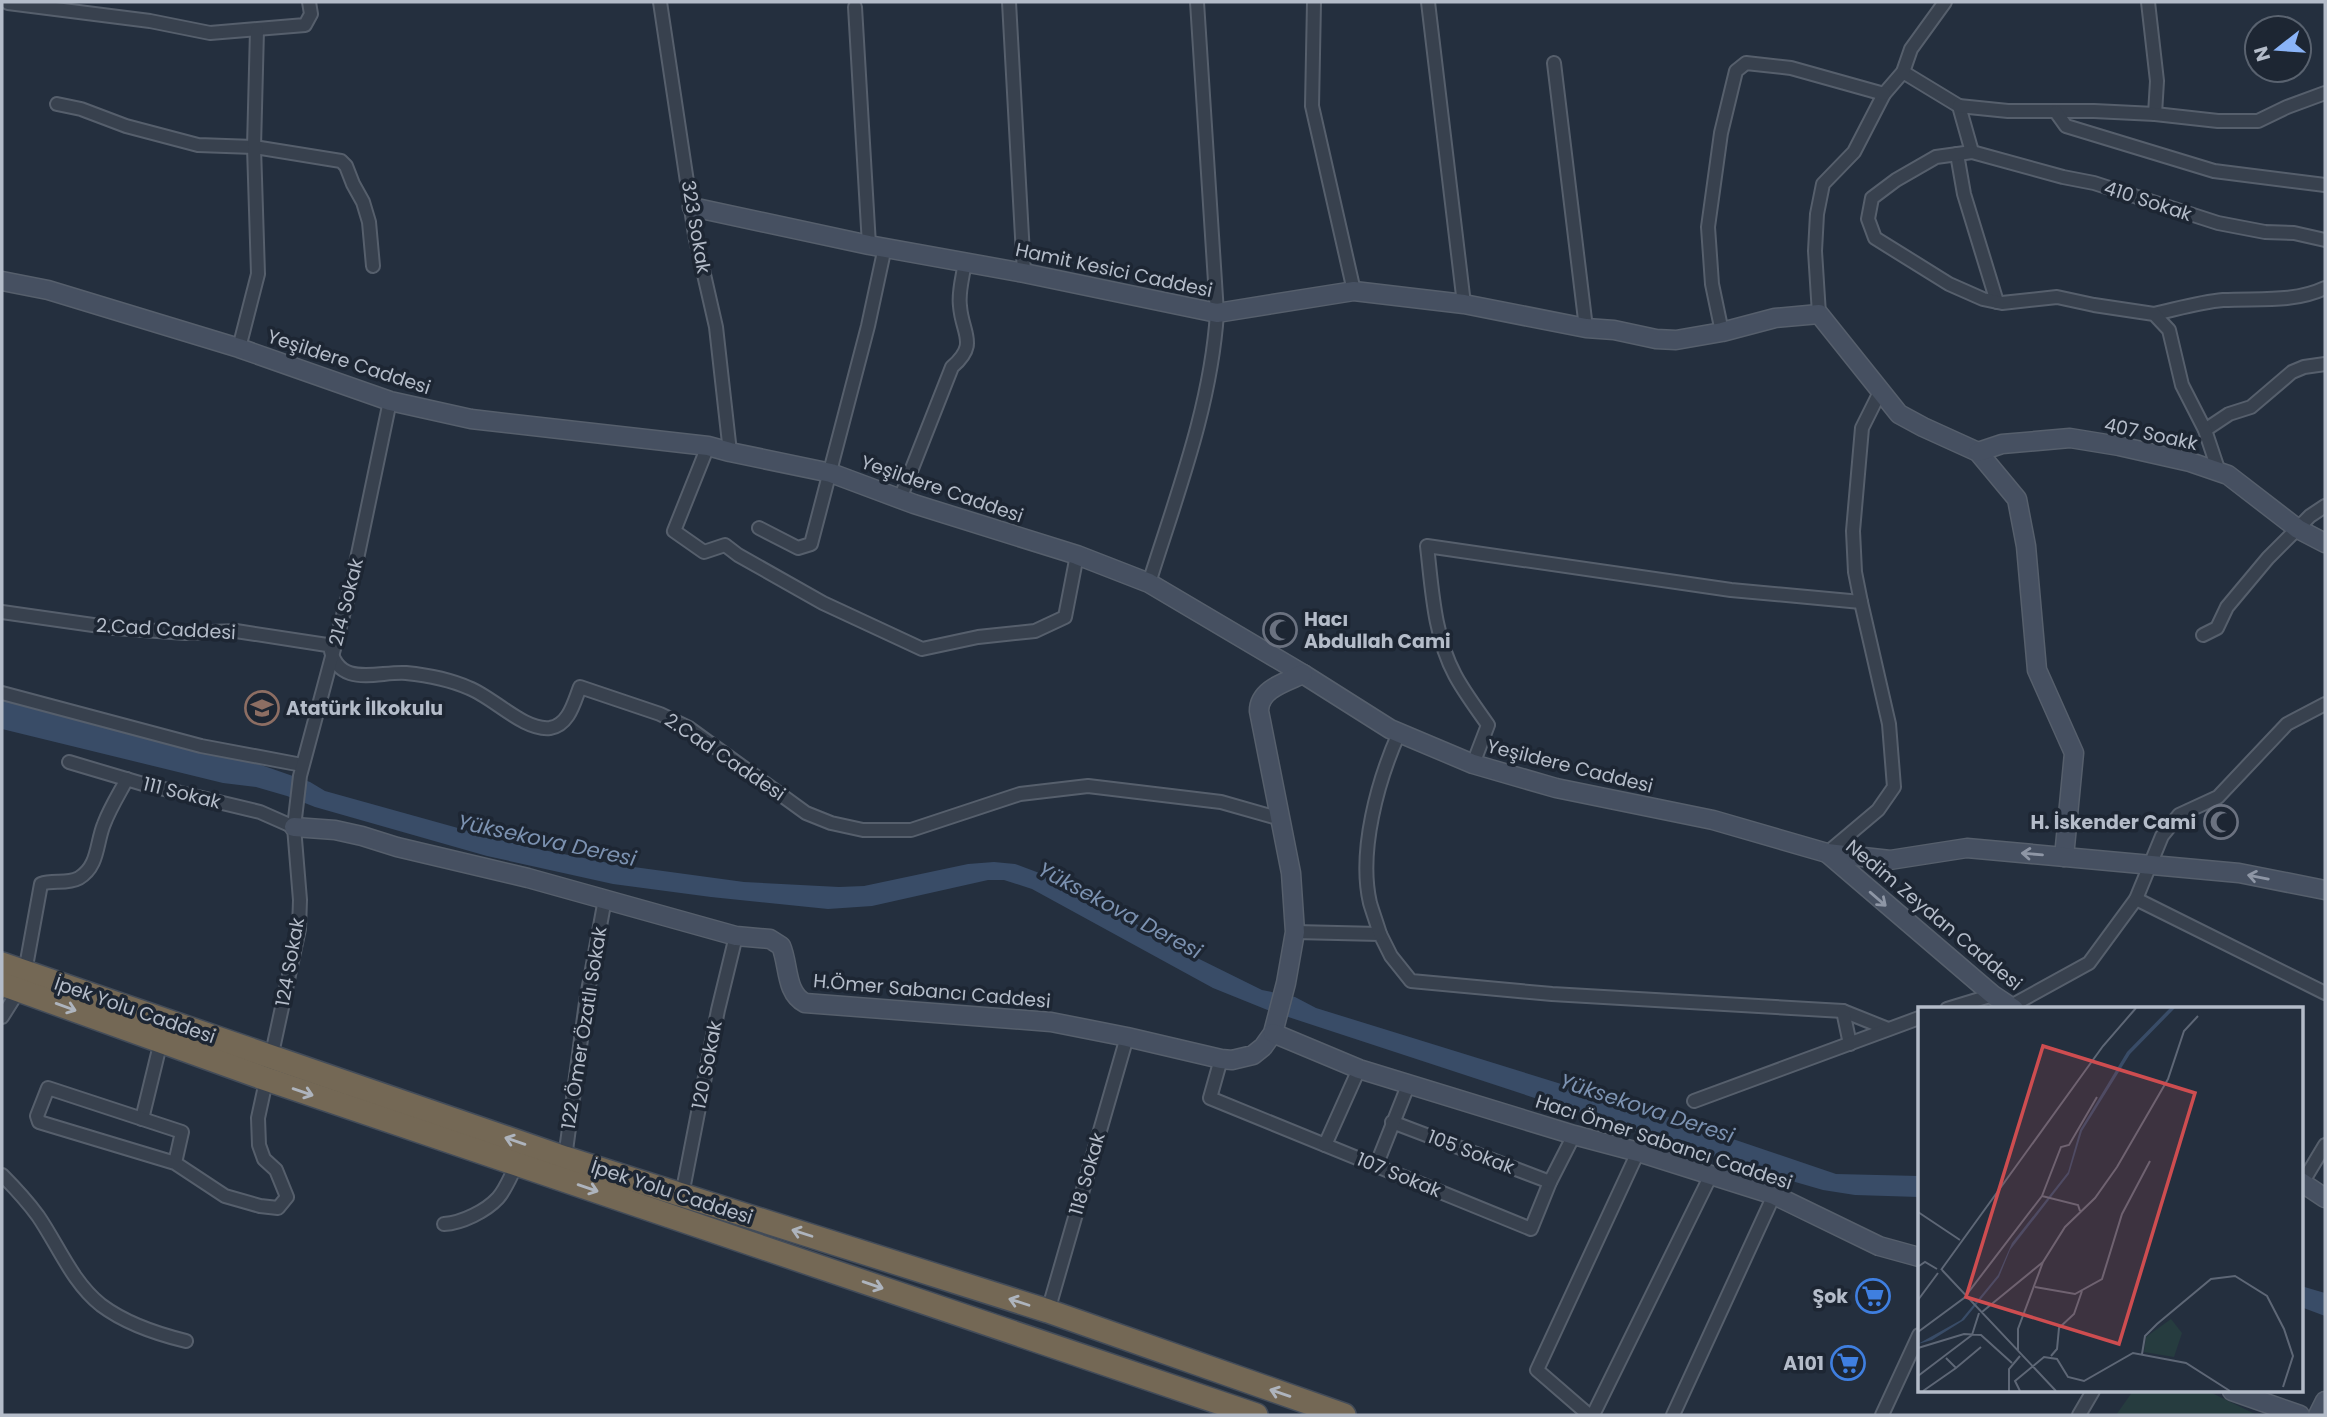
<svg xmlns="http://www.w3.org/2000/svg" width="2327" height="1417" viewBox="0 0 2327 1417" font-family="Poppins,sans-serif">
<rect width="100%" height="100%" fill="#242f3e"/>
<polygon fill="#263c3f" points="2133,1391 2208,1391 2257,1415 2116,1415"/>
<g fill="#394c67">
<polygon points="2,700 235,756 310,782 325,791 523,846 619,865 744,882 839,887 864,886 968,864 994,862 1015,864 1066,883 1179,949 1262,990 1295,997 1316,1008 1668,1117 1836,1174 1919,1176 1919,1197 1855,1195 1823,1190 1751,1169 1270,1011 1213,988 1032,889 1004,880 988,880 872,906 828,909 711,897 613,884 487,856 315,807 287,796 256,787 223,783 2,729"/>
<polygon points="2301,1286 2325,1293 2325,1316 2301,1307"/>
</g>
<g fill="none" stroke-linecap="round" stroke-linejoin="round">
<g stroke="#565f6c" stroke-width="16">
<g id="street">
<polyline points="660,2 695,235 716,327 730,452"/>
<polyline points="1009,2 1024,273"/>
<polyline points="1314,2 1312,106 1354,291"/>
<polyline points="1428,2 1464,304"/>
<polyline points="2148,2 2157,81 2155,114"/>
<polyline points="8,3 150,21 210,33 305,25 311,14 309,2"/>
<polyline points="855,7 869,245"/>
<polyline points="1554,63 1586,328"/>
<polyline points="1903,72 1959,106 1972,152"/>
<polyline points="57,104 81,109 126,126 198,145 254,147 341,161 346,166 353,184 363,202 369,222 373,266"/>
<polyline points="1959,106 2008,111 2094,111 2155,114 2218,121 2258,121 2287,107 2325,93"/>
<polyline points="2056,112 2066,126 2214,171 2325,185"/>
<polyline points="1957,154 1964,194 1997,302"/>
<polyline points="1819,314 1815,251 1817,214 1823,184 1854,152 1884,94 1903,72 1911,49 1945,2"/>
<path d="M2154,314C2177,309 2200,302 2223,300C2258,298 2293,303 2325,288"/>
<polyline points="1722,332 1712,284 1708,227 1721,133 1736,71 1746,63 1791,68 1884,94"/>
<polyline points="239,348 258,274 254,147 257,30"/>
<polyline points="2205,430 2229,414 2251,407 2292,372 2304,367 2325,364"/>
<polyline points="708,446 674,531 704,552 725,545 738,555 823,603 922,649 978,637 1035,631 1065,617 1077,555"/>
<polyline points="2219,472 2205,430 2182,385 2169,330 2154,314 2094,305 2057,297 2002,303 1983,299 1949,284 1875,238 1868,219 1872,198 1896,180 1936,157 1972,152 2063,177 2094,183 2218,223 2265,232 2294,233 2325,240"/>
<path d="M900,499L952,367C979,344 962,334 960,306C958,292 963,276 965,262"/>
<polyline points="759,528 798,548 811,544 868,326 885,247"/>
<path d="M1149,583C1177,494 1211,406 1217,313L1197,2"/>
<path d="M2,612L114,628L186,633L236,631L327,645L330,647C338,689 378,671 406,673C426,675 451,680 469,688C493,697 524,731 550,728C569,725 574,702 580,687L660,714L689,728L806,813L831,823L863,830H911L1020,794L1088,786L1221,802L1281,819"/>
<polyline points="2203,635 2217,628 2227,607 2268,558 2310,516 2325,506"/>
<polyline points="2,693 201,746 302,765"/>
<polyline points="69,762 143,784 260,812 294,827"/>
<path d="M1473,764L1488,725C1477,709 1464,692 1455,675C1434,636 1432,589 1427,546L1731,590L1861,602"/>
<polyline points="1827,853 1878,810 1894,787 1889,724 1861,602 1855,572 1853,531 1862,428 1880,392"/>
<polyline points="2136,899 2325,993"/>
<polyline points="1295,932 1380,934 1391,956 1411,981 1552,994 1843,1011 1888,1029"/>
<path d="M1380,934C1377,924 1373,913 1370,903C1358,851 1378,780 1399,733"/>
<path d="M25,972L41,884C53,879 66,885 79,878C99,866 96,843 104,824C110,808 119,794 127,779"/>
<polyline points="2011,1006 2089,963 2136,899 2162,836 2179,815 2218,797 2287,724 2325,704"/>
<polyline points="1947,1009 1993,995"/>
<polyline points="1843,1011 1850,1044"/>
<polyline points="2,1017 19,990"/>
<polyline points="1221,1059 1210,1098 1531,1229 1550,1182 1574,1135"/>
<polyline points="1694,1101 1919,1018"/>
<polyline points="142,1119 161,1041"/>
<polyline points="1392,1122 1550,1182"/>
<polyline points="1325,1145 1359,1069"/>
<polyline points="565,1158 586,1002 605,899"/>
<polyline points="175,1163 182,1132 48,1088 37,1116 39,1122 175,1163 225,1196 260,1206 278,1208 287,1197 276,1170 264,1159 259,1145 258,1118 299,929 300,900 294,827 300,776 353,578 390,401"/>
<polyline points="1376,1166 1409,1083"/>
<path d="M2,1175C15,1188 27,1201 38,1216C58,1245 72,1282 101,1305C125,1323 157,1334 186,1341"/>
<polyline points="2301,1185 2325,1145"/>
<polyline points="682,1195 718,1010 736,936"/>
<path d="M444,1224C462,1223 486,1211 498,1198C506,1189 511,1175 517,1164"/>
<polyline points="1048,1311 1127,1037"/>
<polyline points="1589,1415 1537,1370 1638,1152"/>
<polyline points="1593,1415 1711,1175"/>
<polyline points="1673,1415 1774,1195"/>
<polyline points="1882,1415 1919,1335"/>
<polyline points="2079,1415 2093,1391"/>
</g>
</g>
<g stroke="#565f6c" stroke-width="21">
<g id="secondary">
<polyline points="692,207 869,245 1024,273 1217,313 1354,291 1464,304 1586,328 1614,330 1656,339 1676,340 1722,332 1775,318 1819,314 1899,414 1923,427 1978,452 2017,499 2026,546 2037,670 2074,753 2064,857"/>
<polyline points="2,281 48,290 239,348 390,401 471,419 708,446 730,452 831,473 914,504 1077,555 1149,583 1303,674 1390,729 1473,764 1556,788 1713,820 1827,853 1890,860 1967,848 2239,873 2325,890"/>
<polyline points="1978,452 2002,444 2070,438 2119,446 2190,462 2228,475 2298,529 2325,543"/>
<path d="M294,827L335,830L362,836L397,847L528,878L736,936L770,939L781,946C789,964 785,993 805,1003L1051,1022L1127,1037L1221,1059L1232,1060L1253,1055L1263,1047L1273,1033L1286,983L1295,932L1291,873L1259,711C1259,689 1286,682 1303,674"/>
<polyline points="1827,853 1993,995 2014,1009"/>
<polyline points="1273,1033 1359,1069 1574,1135 1638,1152 1774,1195 1879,1246 1919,1257"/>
<polyline points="2301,1182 2325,1198"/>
<polyline points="2232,1391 2300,1415"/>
<polyline points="2318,1415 2325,1401"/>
</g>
</g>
<g stroke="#434c59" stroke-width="26">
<g id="highway">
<polyline points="2,964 565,1158 1048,1311 1344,1415"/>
<polyline points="2,984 266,1079 1256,1415"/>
</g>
</g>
<use href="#street" stroke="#38414e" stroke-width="12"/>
<use href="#secondary" stroke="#465061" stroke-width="18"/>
<use href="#highway" stroke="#746855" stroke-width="23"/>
</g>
<defs><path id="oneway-shaft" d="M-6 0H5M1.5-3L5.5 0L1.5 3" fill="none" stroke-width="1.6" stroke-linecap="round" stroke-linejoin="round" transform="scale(1.75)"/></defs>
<g stroke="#8e96a5">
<use href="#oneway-shaft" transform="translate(2032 854) rotate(-175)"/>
<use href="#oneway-shaft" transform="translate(2258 877) rotate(-169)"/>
<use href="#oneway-shaft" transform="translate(1878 899) rotate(41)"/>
</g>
<g stroke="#aeb4bd">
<use href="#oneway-shaft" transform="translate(66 1007) rotate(20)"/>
<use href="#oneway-shaft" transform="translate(303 1092) rotate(19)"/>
<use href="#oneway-shaft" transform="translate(515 1141) rotate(-161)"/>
<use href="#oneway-shaft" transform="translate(588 1188) rotate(19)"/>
<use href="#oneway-shaft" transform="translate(802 1233) rotate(-162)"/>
<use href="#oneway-shaft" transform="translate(873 1285) rotate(19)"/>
<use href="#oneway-shaft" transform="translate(1019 1302) rotate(-162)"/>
<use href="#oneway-shaft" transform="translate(1280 1393) rotate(-161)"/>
</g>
<defs>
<g id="mosque-ring" transform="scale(1.75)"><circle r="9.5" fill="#1d2633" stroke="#6b7280" stroke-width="1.5"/><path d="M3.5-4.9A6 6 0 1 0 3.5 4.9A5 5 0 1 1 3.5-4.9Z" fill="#6b7280"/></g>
<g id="school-ring" transform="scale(1.75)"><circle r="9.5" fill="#1d2633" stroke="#8d6e63" stroke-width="1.5"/><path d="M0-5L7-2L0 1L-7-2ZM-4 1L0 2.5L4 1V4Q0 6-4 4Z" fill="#8d6e63"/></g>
<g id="supermarket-ring" transform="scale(1.75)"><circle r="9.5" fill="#1d2633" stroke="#3f7fe0" stroke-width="1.5"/><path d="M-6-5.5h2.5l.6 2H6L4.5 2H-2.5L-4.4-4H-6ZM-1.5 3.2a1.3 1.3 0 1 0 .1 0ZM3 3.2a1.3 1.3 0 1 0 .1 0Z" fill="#3f7fe0"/></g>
</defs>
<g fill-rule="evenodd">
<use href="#mosque-ring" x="1280" y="630"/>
<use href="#school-ring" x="262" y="708"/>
<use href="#mosque-ring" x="2221" y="822"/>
<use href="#supermarket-ring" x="1873" y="1296"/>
<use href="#supermarket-ring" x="1848" y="1363"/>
</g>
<g text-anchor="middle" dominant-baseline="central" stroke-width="7" stroke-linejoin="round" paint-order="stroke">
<g font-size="19" fill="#b4bcc9" stroke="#1d2633">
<text transform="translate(2148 201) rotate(18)">410 Sokak</text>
<text transform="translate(696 227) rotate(80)">323 Sokak</text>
<text transform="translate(1114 270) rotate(12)">Hamit Kesici Caddesi</text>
<text transform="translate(349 362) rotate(18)">Yeşildere Caddesi</text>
<text transform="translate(2151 434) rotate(12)">407 Soakk</text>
<text transform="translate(942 489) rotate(19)">Yeşildere Caddesi</text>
<text transform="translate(346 602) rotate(-76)">214 Sokak</text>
<text transform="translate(166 629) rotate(3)">2.Cad Caddesi</text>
<text transform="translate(725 757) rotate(34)">2.Cad Caddesi</text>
<text transform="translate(1570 766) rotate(14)">Yeşildere Caddesi</text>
<text transform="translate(182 793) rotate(14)">111 Sokak</text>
<text transform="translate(1934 915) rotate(40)">Nedim Zeydan Caddesi</text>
<text transform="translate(290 962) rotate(-80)">124 Sokak</text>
<text transform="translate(932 991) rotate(5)">H.Ömer Sabancı Caddesi</text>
<text transform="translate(135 1010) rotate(19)">İpek Yolu Caddesi</text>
<text transform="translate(584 1028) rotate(-81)">122 Ömer Özatlı Sokak</text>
<text transform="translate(707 1065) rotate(-79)">120 Sokak</text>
<text transform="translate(1664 1142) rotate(18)">Hacı Ömer Sabancı Caddesi</text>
<text transform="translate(1471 1152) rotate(21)">105 Sokak</text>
<text transform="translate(1087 1174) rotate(-74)">118 Sokak</text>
<text transform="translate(1399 1175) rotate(22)">107 Sokak</text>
<text transform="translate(672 1192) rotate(18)">İpek Yolu Caddesi</text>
</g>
<g font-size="19" font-weight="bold" fill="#b4bcc9" stroke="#1d2633" text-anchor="end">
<text x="1304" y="619" text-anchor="start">Hacı<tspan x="1304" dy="22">Abdullah Cami</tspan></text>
<text x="286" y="708" text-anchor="start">Atatürk İlkokulu</text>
<text x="2196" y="822">H. İskender Cami</text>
<text x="1848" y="1296">Şok</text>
<text x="1824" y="1363">A101</text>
</g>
<g font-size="21" font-style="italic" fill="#7c92b1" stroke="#1d2633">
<text transform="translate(547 840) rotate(12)">Yüksekova Deresi</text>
<text transform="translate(1120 910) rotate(28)">Yüksekova Deresi</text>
<text transform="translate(1647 1108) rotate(18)">Yüksekova Deresi</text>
</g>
</g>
<g transform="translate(1918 1007)">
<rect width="385" height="385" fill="#242f3e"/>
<path d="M253,312L264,326L256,350L226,345L228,330Z" fill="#263c3f"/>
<path d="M252,1H257L212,47L164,124L151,167L92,243L81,270L46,313L14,333L0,337L43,313L80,268L94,236L150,165L162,123L209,45Z" fill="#394c67"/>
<path fill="none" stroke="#5e6776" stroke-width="2" d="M124,189L143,140L151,138L179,90M124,189L160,198L162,204M0,205L42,233M1,259L7,255L19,262M23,263L185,39L218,1M24,263L138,384M117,280L157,287L184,272L204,207L232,154M0,293L20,266M64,305L125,255M0,325L46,291L124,189M0,341L46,327L63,328L94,356M100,343V322L125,255L147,220L177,191L199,160L250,72L266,24L280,9M224,347L227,329L239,317L293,272L317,269L349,289L366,322L375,349L365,380M133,349L139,342L141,321L156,307L164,284M28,351L38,361L63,340M0,369L54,328L61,306M5,384L38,361M91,384V362L102,349M102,384L97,374L126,350L139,352L150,370L166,374L215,346L268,356L312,384"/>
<path fill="#ce4d50" fill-opacity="0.15" stroke="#ce4d50" stroke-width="3.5" d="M125,39L277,86L201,337L48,290Z"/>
<rect width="385" height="385" fill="none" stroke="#b4bcc9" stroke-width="3.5"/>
</g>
<rect width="2327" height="1417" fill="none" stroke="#b4bcc9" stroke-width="7"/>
<g transform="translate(2278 49) rotate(253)"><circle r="33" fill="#1d2633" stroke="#59626f" stroke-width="2"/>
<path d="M0-5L12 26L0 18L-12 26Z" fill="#8ab4f8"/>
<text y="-10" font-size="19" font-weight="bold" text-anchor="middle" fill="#b4bcc9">N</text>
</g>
</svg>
